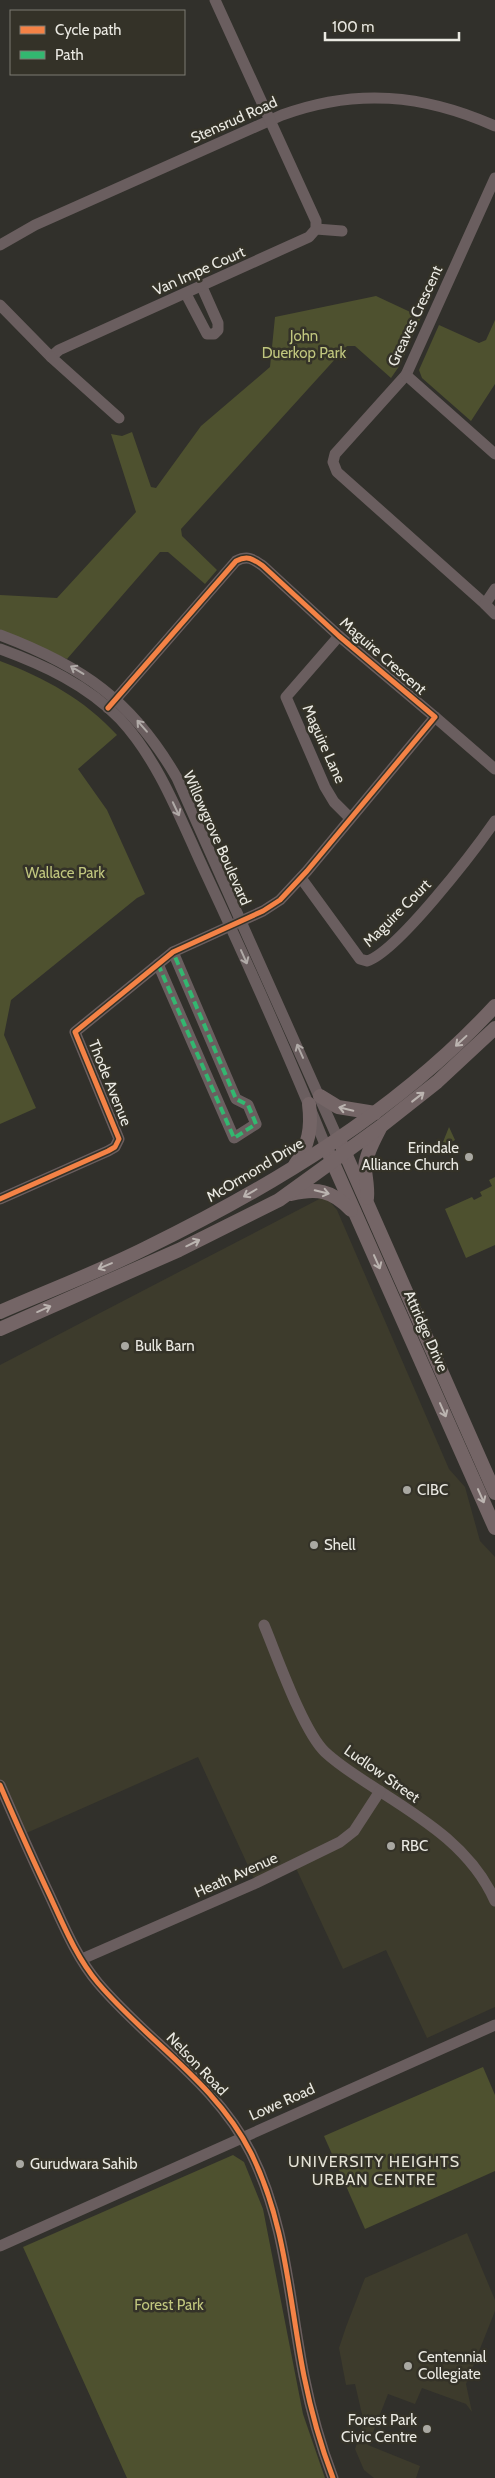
<svg xmlns="http://www.w3.org/2000/svg" width="495" height="2478" viewBox="0 0 495 2478" font-family="Cabin,sans-serif">
<rect width="100%" height="100%" fill="#31302b"/>
<g fill="#3d3b2c">
<polygon points="325,1196 337,1210 449,1469 465,1487 480,1541 495,1557 495,2007 427,2038 386,1950 343,1969 295,1866 256,1883 198,1757 22,1835 0,1795 0,1365"/>
<polygon points="467,2233 495,2300 495,2311 466,2384 472,2412 466,2404 422,2388 415,2404 388,2394 368,2445 420,2466 416,2478 374,2478 364,2470 355,2449 364,2423 355,2384 346,2385 339,2348 346,2327 365,2278"/>
</g>
<g fill="#4e512f">
<polygon points="376,296 421,317 400,365 391,378 355,346 347,346 181,529 182,536 217,570 205,584 168,552 160,552 67,659 0,631 0,595 57,598 136,512 111,434 122,436 132,432 151,487 156,488 201,426 270,367 275,317"/>
<polygon points="495,320 495,384 471,421 422,378 419,370 439,325 479,343 486,340"/>
<path d="M0,661C45,678 84,699 117,735L78,769L107,810L145,894L137,898L11,1000L4,1035L36,1108L0,1124Z"/>
<polygon points="449,1127 455,1140 448,1144 443,1142"/>
<polygon points="495,1177 495,1245 466,1258 445,1209 472,1197 474,1200 482,1196 480,1192 492,1186 489,1180"/>
<polygon points="483,2067 495,2095 495,2171 365,2229 324,2136"/>
<polygon points="233,2155 244,2162 263,2209 303,2414 325,2478 127,2478 23,2247"/>
</g>
<g fill="none" stroke-linecap="round" stroke-linejoin="round">
<g stroke="#6a5e5f" stroke-width="11">
<polyline points="495,178 406,375 335,454 333,462 337,472 485,604 495,589"/>
<polyline points="316,229 342,231"/>
<path d="M0,245L35,225L282,115C356,88 423,94 495,126"/>
<polyline points="186,294 207,334 214,334 218,330 218,323 202,287"/>
<polyline points="0,305 51,357 59,350 309,237 316,229 316,221 215,0"/>
<polyline points="51,357 119,418"/>
<polyline points="406,375 495,454"/>
<polyline points="485,604 495,614"/>
<path d="M0,635C82,666 132,700 177,778L338,1139"/>
<polyline points="339,636 286,697 325,787 334,802 350,818"/>
<path d="M0,649C44,665 87,685 120,719C160,762 181,821 206,874C248,964 289,1055 326,1147"/>
<polyline points="435,717 495,769"/>
<path d="M301,878L360,959L367,961C397,952 475,850 495,821"/>
<polyline points="158,964 234,1138 256,1124 248,1105 236,1099 173,952"/>
<path d="M0,1199L108,1151L115,1147L119,1139L75,1032L173,952L263,911L280,900L307,871L435,717L339,636L263,566C253,559 248,555 236,561L108,708"/>
<path d="M264,1625C277,1656 303,1731 325,1752C341,1767 360,1778 378,1790C425,1820 472,1849 495,1901"/>
<path d="M0,1785C16,1822 32,1858 49,1894C63,1924 76,1957 98,1983C148,2042 216,2083 251,2153C286,2223 289,2300 304,2376C311,2411 320,2444 333,2478"/>
<polyline points="82,1959 256,1883 340,1842 354,1831 380,1791"/>
<polyline points="0,2246 495,2025"/>
</g>
<g stroke="#746566" stroke-width="14">
<polyline points="320,1096 338,1107 375,1113"/>
<polyline points="341,1144 495,1493"/>
<polyline points="329,1154 495,1528"/>
<path d="M295,1165C309,1145 312,1127 309,1104"/>
<path d="M291,1194C317,1188 332,1190 351,1210"/>
<path d="M367,1198C368,1188 366,1180 365,1170C365,1156 374,1140 380,1128"/>
<path d="M0,1312C48,1291 98,1272 146,1248C273,1186 398,1111 495,1006"/>
<polyline points="0,1329 179,1250 279,1200 380,1127 437,1082 495,1028"/>
</g>
<polyline stroke="#33b770" stroke-width="4" stroke-dasharray="8 4" stroke-linecap="butt" points="158,964 234,1138 256,1124 248,1105 236,1099 173,952"/>
<g stroke="#343228" stroke-width="8">
<g id="cycleway">
<path d="M0,1199L108,1151L115,1147L119,1139L75,1032L173,952L263,911L280,900L307,871L435,717L339,636L263,566C253,559 248,555 236,561L108,708"/>
<path d="M0,1785C16,1822 32,1858 49,1894C63,1924 76,1957 98,1983C148,2042 216,2083 251,2153C286,2223 289,2300 304,2376C311,2411 320,2444 333,2478"/>
</g>
</g>
<use href="#cycleway" stroke="#f48246" stroke-width="5"/>
</g>
<defs><path id="oneway-shaft" d="M-6 0H5M1.5-3L5.5 0L1.5 3" fill="none" stroke-width="1.6" stroke-linecap="round" stroke-linejoin="round" transform="scale(1.25)"/></defs>
<g stroke="#b0aaa7">
<use href="#oneway-shaft" transform="translate(77 670) rotate(-149)"/>
<use href="#oneway-shaft" transform="translate(142 726) rotate(-131)"/>
<use href="#oneway-shaft" transform="translate(176 809) rotate(65)"/>
<use href="#oneway-shaft" transform="translate(244 957) rotate(66)"/>
<use href="#oneway-shaft" transform="translate(300 1051) rotate(-114)"/>
</g>
<g stroke="#bbb4b0">
<use href="#oneway-shaft" transform="translate(461 1041) rotate(137)"/>
<use href="#oneway-shaft" transform="translate(418 1097) rotate(-38)"/>
<use href="#oneway-shaft" transform="translate(346 1109) rotate(-167)"/>
<use href="#oneway-shaft" transform="translate(322 1192) rotate(14)"/>
<use href="#oneway-shaft" transform="translate(250 1193) rotate(150)"/>
<use href="#oneway-shaft" transform="translate(193 1243) rotate(-26)"/>
<use href="#oneway-shaft" transform="translate(377 1262) rotate(66)"/>
<use href="#oneway-shaft" transform="translate(105 1266) rotate(157)"/>
<use href="#oneway-shaft" transform="translate(44 1309) rotate(-24)"/>
<use href="#oneway-shaft" transform="translate(443 1410) rotate(66)"/>
<use href="#oneway-shaft" transform="translate(481 1496) rotate(66)"/>
</g>
<g fill="#a9a8a2" stroke="#343228" stroke-width="2">
<circle cx="469" cy="1157" r="5"/>
<circle cx="125" cy="1346" r="5"/>
<circle cx="407" cy="1490" r="5"/>
<circle cx="314" cy="1545" r="5"/>
<circle cx="391" cy="1846" r="5"/>
<circle cx="20" cy="2164" r="5"/>
<circle cx="408" cy="2366" r="5"/>
<circle cx="427" cy="2429" r="5"/>
</g>
<g text-anchor="middle" dominant-baseline="central" stroke-width="5" stroke-linejoin="round" paint-order="stroke">
<g font-size="15" fill="#eae9e2" stroke="#343228">
<text transform="translate(234 120) rotate(-24)">Stensrud Road</text>
<text transform="translate(199 271) rotate(-24)">Van Impe Court</text>
<text transform="translate(415 316) rotate(-65)">Greaves Crescent</text>
<text transform="translate(383 656) rotate(41)">Maguire Crescent</text>
<text transform="translate(324 744) rotate(66)">Maguire Lane</text>
<text transform="translate(217 838) rotate(66)">Willowgrove Boulevard</text>
<text transform="translate(397 913) rotate(-45)">Maguire Court</text>
<text transform="translate(110 1083) rotate(68)">Thode Avenue</text>
<text transform="translate(255 1170) rotate(-31)">McOrmond Drive</text>
<text transform="translate(426 1331) rotate(66)">Attridge Drive</text>
<text transform="translate(382 1774) rotate(35)">Ludlow Street</text>
<text transform="translate(236 1875) rotate(-24)">Heath Avenue</text>
<text transform="translate(197 2064) rotate(46)">Nelson Road</text>
<text transform="translate(282 2102) rotate(-24)">Lowe Road</text>
</g>
<g font-size="15" fill="#c0c67e" stroke="#343228">
<text x="304" y="336">John<tspan x="304" dy="17">Duerkop Park</tspan></text>
<text x="65" y="873">Wallace Park</text>
<text x="169" y="2305">Forest Park</text>
</g>
<g font-size="15" fill="#eae9e2" stroke="#343228" text-anchor="start">
<text x="459" y="1148" text-anchor="end">Erindale<tspan x="459" dy="17">Alliance Church</tspan></text>
<text x="135" y="1346">Bulk Barn</text>
<text x="417" y="1490">CIBC</text>
<text x="324" y="1545">Shell</text>
<text x="401" y="1846">RBC</text>
<text x="30" y="2164">Gurudwara Sahib</text>
<text x="418" y="2357">Centennial<tspan x="418" dy="17">Collegiate</tspan></text>
<text x="417" y="2420" text-anchor="end">Forest Park<tspan x="417" dy="17">Civic Centre</tspan></text>
</g>
<g font-size="16" letter-spacing="1" fill="#e4e2d5" stroke="#343228">
<text x="374" y="2161">UNIVERSITY HEIGHTS<tspan x="374" dy="18">URBAN CENTRE</tspan></text>
</g>
</g>
<rect x="10" y="10" width="175" height="65" fill="#343228" stroke="#7d7b72"/>
<rect x="20" y="26" width="25" height="8" fill="#f48246" stroke="#7d7b72"/>
<text x="55" y="35" font-size="15" fill="#eae9e2">Cycle path</text>
<rect x="20" y="51" width="25" height="8" fill="#33b770" stroke="#7d7b72"/>
<text x="55" y="60" font-size="15" fill="#eae9e2">Path</text>
<path d="M325 32v8h134v-8" fill="none" stroke="#eae9e2" stroke-width="2.5"/>
<text x="332" y="32" font-size="15" fill="#eae9e2" stroke="#343228" stroke-width="4" paint-order="stroke">100 m</text>
</svg>
